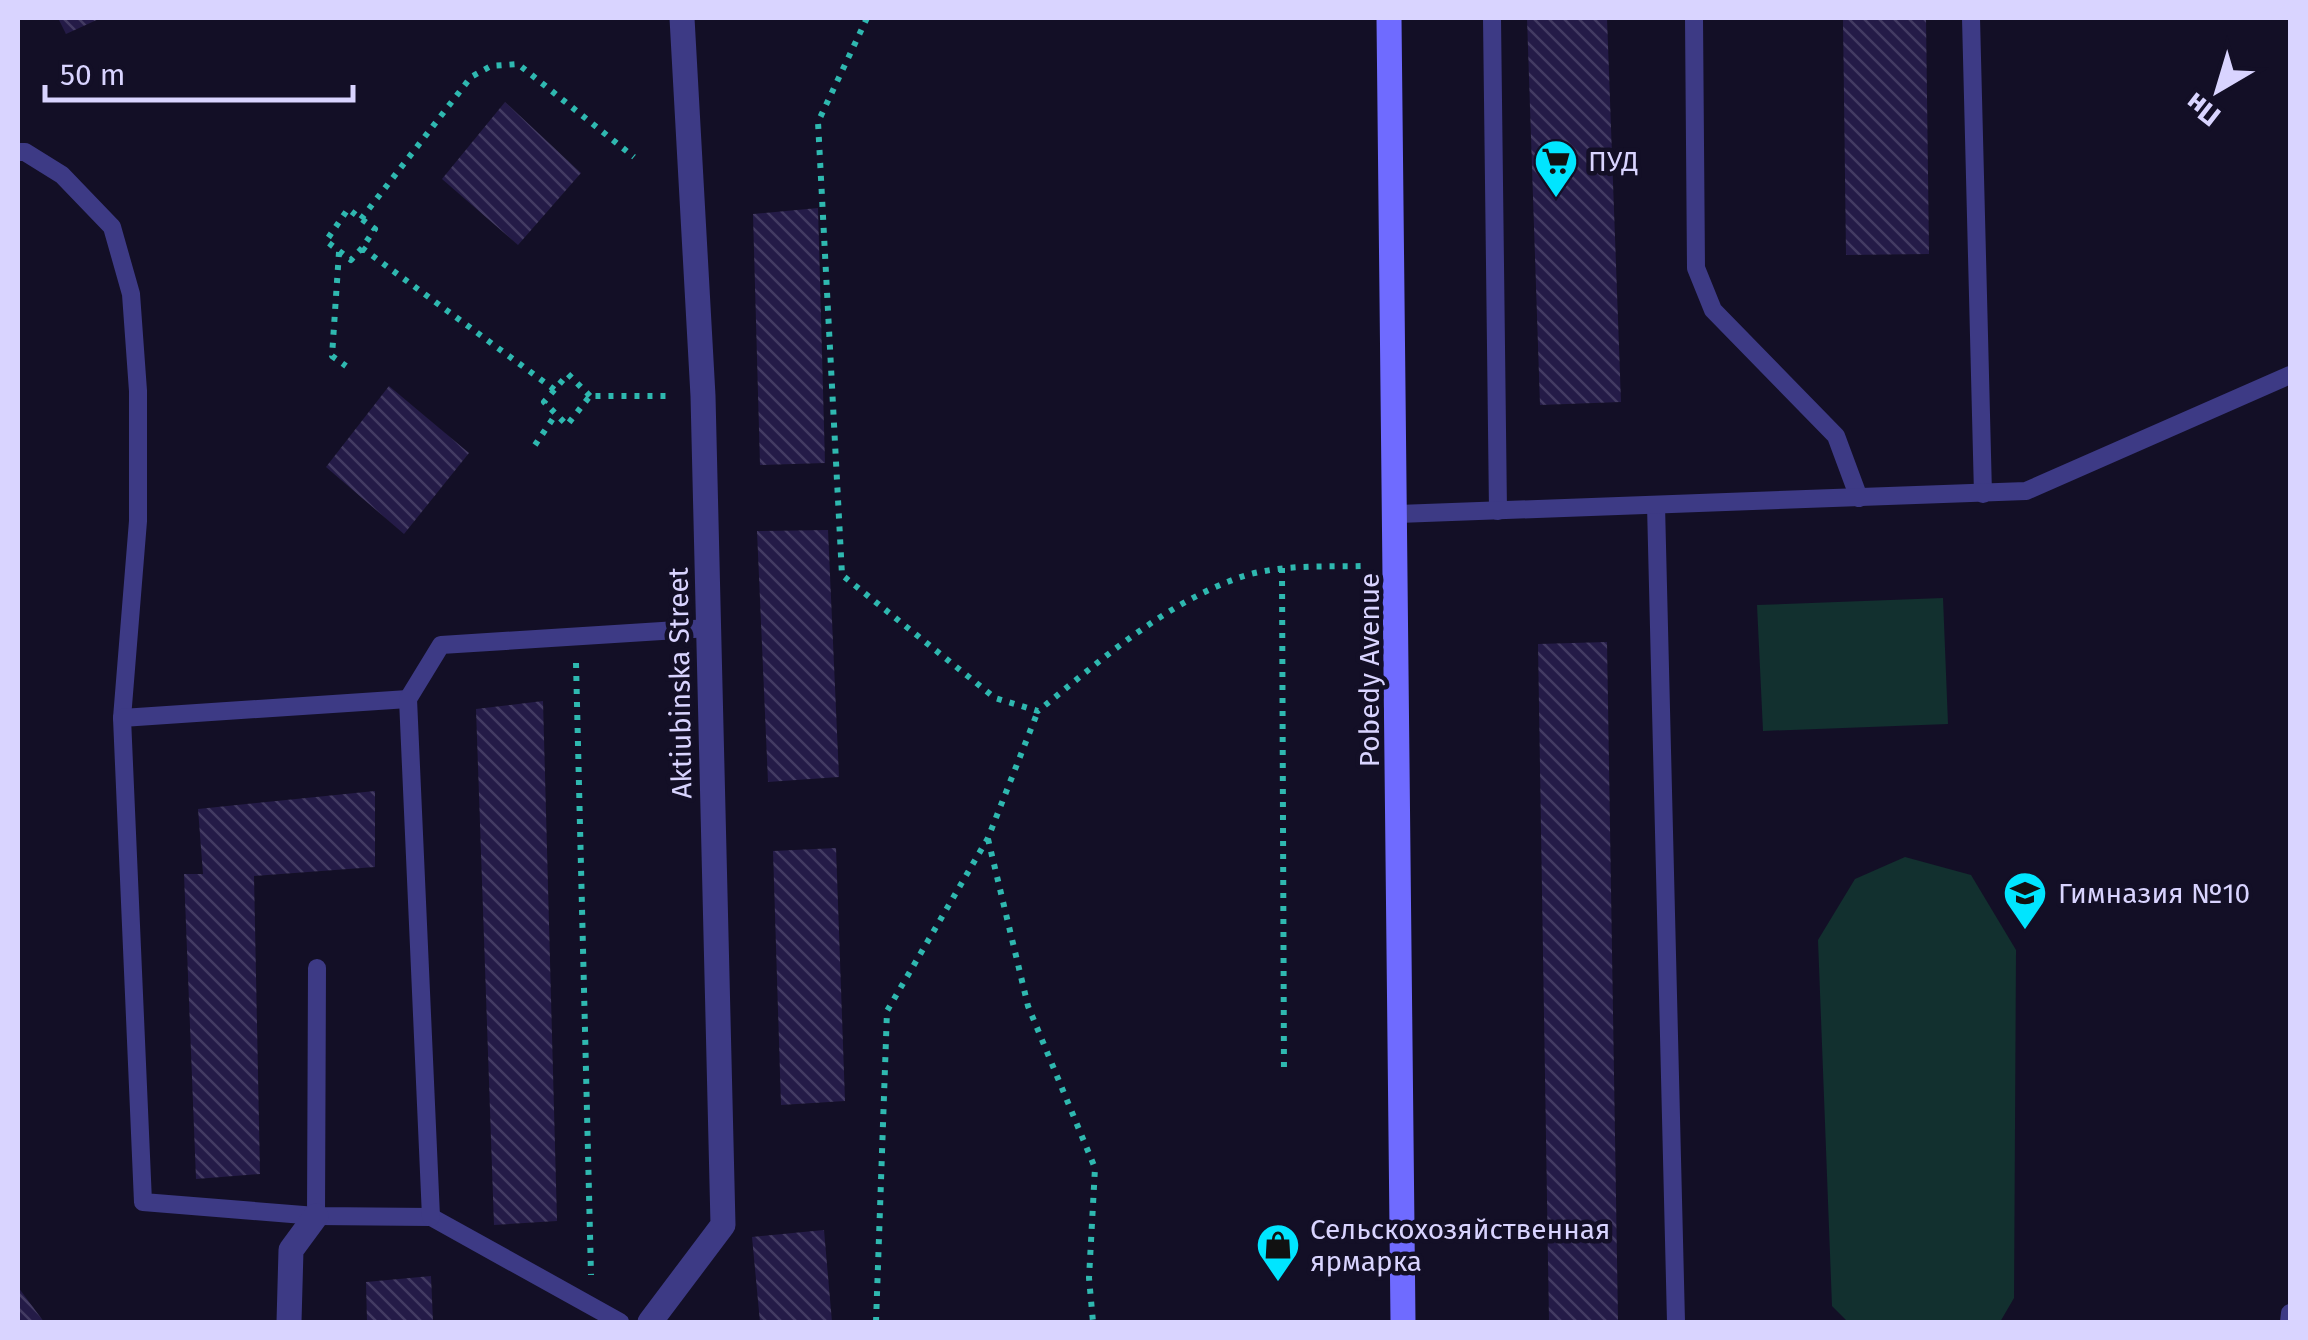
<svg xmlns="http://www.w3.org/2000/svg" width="2308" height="1340" viewBox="0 0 2308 1340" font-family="'Fira Sans',sans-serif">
<defs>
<pattern id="building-back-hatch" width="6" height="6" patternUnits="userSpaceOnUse" patternTransform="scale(2.5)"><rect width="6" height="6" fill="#241b47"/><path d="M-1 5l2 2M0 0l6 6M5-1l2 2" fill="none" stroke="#433b63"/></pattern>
</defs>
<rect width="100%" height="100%" fill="#130f26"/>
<g fill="#12302f">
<polygon points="1943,598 1948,724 1763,731 1757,605"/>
<polygon points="1905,857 1971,875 2016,950 2014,1298 2000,1322 1848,1322 1832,1306 1818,940 1855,879"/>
</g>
<g fill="url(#building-back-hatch)">
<polygon points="58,18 101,18 66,34"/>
<polygon points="1527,18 1607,18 1621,402 1540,405"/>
<polygon points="1843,18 1926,18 1929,254 1846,255"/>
<polygon points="505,102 581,173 518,245 442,179"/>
<polygon points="818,208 825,463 760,465 753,214"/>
<polygon points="389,386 469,453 404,534 326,467"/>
<polygon points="828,530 839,777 768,782 757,531"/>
<polygon points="1607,642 1618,1322 1549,1322 1538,644"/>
<polygon points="543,701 557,1221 494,1225 476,709"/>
<polygon points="375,791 375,867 254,876 260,1174 196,1179 184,874 203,874 198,809"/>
<polygon points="836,848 845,1101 781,1105 773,851"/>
<polygon points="824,1230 832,1322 760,1322 752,1237"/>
<polygon points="431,1276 433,1322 367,1322 366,1282"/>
<polygon points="18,1287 44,1322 18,1322"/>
</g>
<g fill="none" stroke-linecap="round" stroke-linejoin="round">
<g stroke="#2fb8b0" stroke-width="6" stroke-dasharray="5 8" stroke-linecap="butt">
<path d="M867,18L818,122L842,575L995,698L1038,711C1100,661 1162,605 1238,578C1277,564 1321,567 1362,566"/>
<polyline points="361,219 471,77 491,66 518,64 634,157"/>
<polyline points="362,248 351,260 326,241 348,209 375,229 362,248 555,390"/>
<polyline points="339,252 332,356 346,366"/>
<polyline points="590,396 568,374 544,402 567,425 590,396 672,396"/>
<polyline points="535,445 556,414"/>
<polyline points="1282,568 1284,1075"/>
<polyline points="576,663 591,1275"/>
<polyline points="988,839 1028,1006 1095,1168 1089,1278 1093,1322"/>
<polyline points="876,1322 887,1011 988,838 1038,711"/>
</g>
<g stroke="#3d3a85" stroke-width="18">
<polyline points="1492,18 1498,511"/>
<polyline points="1694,18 1696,268 1713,310 1836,436 1859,498"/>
<polyline points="1971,18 1983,494"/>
<polyline points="18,152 25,152 62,175 112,227 131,294 138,391 138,521 122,718"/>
<polyline points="1656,505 1676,1322"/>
<polyline points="1398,514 2026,491 2290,375"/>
<polyline points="317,968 316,1216 431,1217 620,1322"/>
<polyline points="316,1216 143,1202 122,718 408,699"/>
<polyline points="431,1217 408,699 441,645 709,628"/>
<polyline points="2289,1322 2290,1313"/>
</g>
<g stroke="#3d3a85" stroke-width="25">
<polyline points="289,1322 291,1250 316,1216"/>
<polyline points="650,1322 723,1225 703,396 682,18"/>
</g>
<polyline stroke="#6f6bff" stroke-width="25" points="1389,18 1403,1322"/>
</g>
<defs>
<g id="supermarket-pin" transform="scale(2.25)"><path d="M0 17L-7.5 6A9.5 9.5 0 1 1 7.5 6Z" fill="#00e5ff" stroke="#130f26"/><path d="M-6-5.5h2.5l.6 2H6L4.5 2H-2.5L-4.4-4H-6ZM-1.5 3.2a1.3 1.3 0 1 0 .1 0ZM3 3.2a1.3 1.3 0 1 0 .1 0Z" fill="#111"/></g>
<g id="school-pin" transform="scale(2.25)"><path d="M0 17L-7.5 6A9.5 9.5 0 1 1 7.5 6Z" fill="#00e5ff" stroke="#130f26"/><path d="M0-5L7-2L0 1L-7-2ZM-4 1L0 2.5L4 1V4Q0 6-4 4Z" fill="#111"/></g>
<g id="shop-pin" transform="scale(2.25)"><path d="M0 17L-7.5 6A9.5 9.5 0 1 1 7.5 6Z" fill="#00e5ff" stroke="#130f26"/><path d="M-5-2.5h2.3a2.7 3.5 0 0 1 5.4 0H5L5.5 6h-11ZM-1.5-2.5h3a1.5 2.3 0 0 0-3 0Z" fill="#111"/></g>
</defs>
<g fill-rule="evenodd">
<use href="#supermarket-pin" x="1556" y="161"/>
<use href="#school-pin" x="2025" y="893"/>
<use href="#shop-pin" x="1278" y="1245"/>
</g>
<g text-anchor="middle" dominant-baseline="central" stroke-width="9" stroke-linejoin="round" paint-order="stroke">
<g font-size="28" fill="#d9d4ff" stroke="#130f26" text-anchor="start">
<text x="1588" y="161">ПУД</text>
<text x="2058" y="893">Гимназия №10</text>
<text x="1310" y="1229">Сельскохозяйственная<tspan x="1310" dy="32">ярмарка</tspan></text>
</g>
<g font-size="28" fill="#d9d4ff" stroke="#130f26">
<text transform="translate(1369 670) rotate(-90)">Pobedy Avenue</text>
<text transform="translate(680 683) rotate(-91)">Aktiubinska Street</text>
</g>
</g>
<rect width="2308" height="1340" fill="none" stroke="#d9d4ff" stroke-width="40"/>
<g transform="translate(2218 90) rotate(218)" stroke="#130f26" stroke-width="8" paint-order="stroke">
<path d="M0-8L18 38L0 25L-18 38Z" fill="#d9d4ff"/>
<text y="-15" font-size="28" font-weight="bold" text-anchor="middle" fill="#d9d4ff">Пн</text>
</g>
<path d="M45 85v15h308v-15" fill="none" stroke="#d9d4ff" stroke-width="5"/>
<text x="60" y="85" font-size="30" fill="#d9d4ff" stroke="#130f26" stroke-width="8" paint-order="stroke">50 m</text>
</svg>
